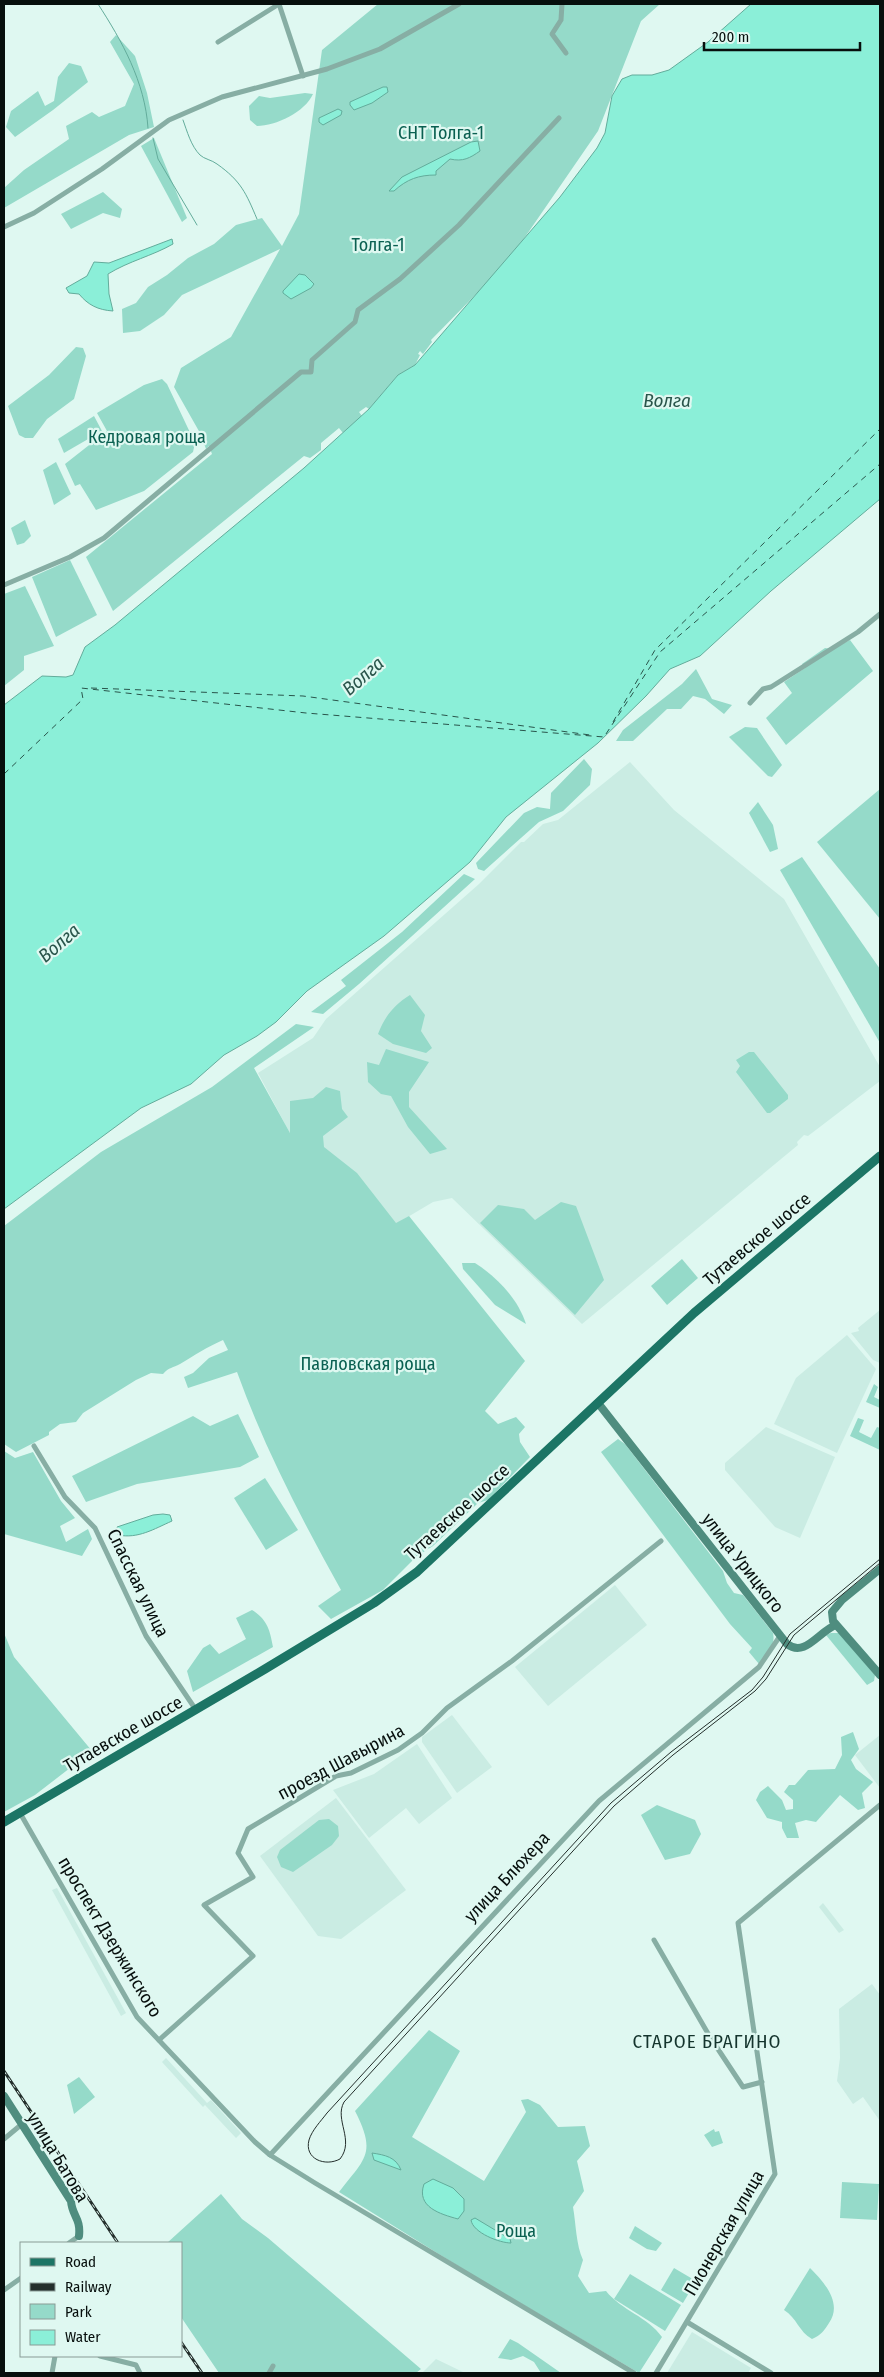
<svg xmlns="http://www.w3.org/2000/svg" width="884" height="2377" viewBox="0 0 884 2377" font-family="'Fira Sans Condensed',sans-serif">
<rect width="100%" height="100%" fill="#dff8f1"/>
<g fill="#caece3">
<polygon points="630,762 674,810 784,899 880,1067 880,1081 808,1136 804,1135 797,1142 798,1145 582,1324 452,1198 433,1202 396,1224 370,1191 303,1158 258,1073 313,1038 326,1019 479,884 521,842 524,842 543,824 558,820"/>
<polygon points="880,1310 880,1363 873,1360 851,1333 859,1331 858,1328"/>
<polygon points="847,1335 876,1369 837,1453 774,1424 796,1378"/>
<polygon points="766,1427 835,1457 800,1538 775,1527 725,1470 725,1463"/>
<polygon points="615,1585 647,1625 548,1706 515,1667"/>
<polygon points="452,1715 492,1767 457,1793 422,1742 422,1737"/>
<polygon points="880,1735 880,1788 855,1755"/>
<polygon points="417,1744 452,1798 419,1824 406,1808 369,1838 333,1790 374,1774"/>
<polygon points="336,1798 406,1890 341,1939 318,1936 260,1856"/>
<polygon points="57,1888 126,2013 121,2016 52,1890"/>
<polygon points="823,1903 844,1930 839,1933 819,1907"/>
<polygon points="872,1984 880,1995 880,2121 863,2097 853,2104 837,2081 840,2058 839,2009"/>
<polygon points="166,2058 207,2103 211,2100 241,2133 236,2138 205,2105 203,2107 162,2062"/>
<polygon points="692,2332 751,2368 748,2373 667,2373"/>
<polygon points="436,2359 465,2373 422,2373"/>
</g>
<g fill="#95dac9">
<polygon points="378,4 660,4 641,21 598,131 523,240 491,279 431,340 432,342 423,354 420,351 418,354 420,355 415,365 398,375 369,409 366,407 359,412 362,416 343,433 339,428 321,443 321,450 310,458 304,456 113,611 86,557 212,454 209,446 206,449 200,433 174,387 181,368 231,337 280,249 182,295 164,315 140,331 123,333 122,309 136,303 148,287 167,275 188,258 214,244 236,225 262,218 282,246 299,214 322,50"/>
<polygon points="116,35 135,56 147,93 154,127 129,135 4,208 4,188 24,170 69,139 66,126 92,112 99,117 125,106 134,84 110,42"/>
<polygon points="69,63 81,66 88,82 53,110 15,137 6,127 11,111 38,91 45,106 54,101 58,77"/>
<path d="M305,93L313,94C305,112 276,126 257,126L250,120L249,106L259,96L270,98Z"/>
<polygon points="154,138 187,218 182,222 141,146"/>
<polygon points="103,192 122,209 120,218 103,213 71,229 61,214"/>
<polygon points="76,347 83,348 86,356 74,399 47,419 33,438 25,438 19,435 8,406 49,375"/>
<polygon points="162,379 167,384 195,443 193,452 144,491 96,510 80,484 75,486 65,464 107,431 97,413 144,385"/>
<polygon points="94,416 102,431 64,453 58,439"/>
<polygon points="56,462 71,494 54,505 43,470"/>
<polygon points="25,520 31,536 24,543 17,545 11,528"/>
<polygon points="70,560 97,615 56,637 32,577"/>
<polygon points="25,586 54,646 24,656 24,670 4,686 4,594"/>
<polygon points="850,640 873,671 786,745 766,718 792,693 784,682 805,668 802,664 825,648 832,649"/>
<polygon points="696,669 712,699 732,705 724,714 705,699 693,696 681,709 667,709 633,741 616,741 623,730 682,684"/>
<polygon points="745,727 757,728 782,765 772,777 768,776 729,737"/>
<polygon points="584,759 592,769 590,785 563,811 539,822 484,871 478,869 476,863 524,813 537,807 550,809 551,793"/>
<polygon points="880,789 880,919 817,842"/>
<polygon points="758,802 773,825 778,849 770,852 749,813"/>
<polygon points="802,857 880,969 880,1043 780,870"/>
<polygon points="464,874 475,879 359,984 323,1014 311,1012 346,986 341,980 402,932"/>
<path d="M410,995L425,1015L421,1031L432,1048L426,1053L393,1044L378,1034C385,1016 394,1005 410,995Z"/>
<path d="M296,1024L314,1027L254,1068L290,1133V1101L313,1098L326,1087L340,1091L342,1109L348,1117L323,1136L324,1147L357,1173L396,1223L409,1216L525,1361L485,1411L498,1424L516,1417L525,1427L519,1434L520,1442L530,1457L488,1500L478,1503L433,1546L417,1556L383,1590L331,1619L318,1606L341,1590C302,1520 264,1447 237,1372L188,1388L184,1377L193,1373L209,1358L228,1350L223,1340C207,1347 195,1355 180,1364C173,1368 169,1367 163,1374L151,1373L136,1380L83,1413L76,1422L60,1424L49,1432V1435L16,1452L4,1444V1226L101,1152L212,1087Z"/>
<polygon points="386,1049 429,1062 409,1092 409,1107 447,1149 430,1154 408,1127 391,1096 381,1094 368,1082 367,1062 379,1065"/>
<polygon points="749,1052 754,1052 788,1095 788,1099 770,1113 767,1113 736,1072 740,1066 736,1060"/>
<polygon points="561,1202 576,1206 604,1280 575,1315 480,1223 498,1205 524,1209 535,1220"/>
<polygon points="682,1259 698,1278 667,1305 651,1286"/>
<path d="M462,1263H475C497,1277 518,1299 526,1324L495,1305L463,1269Z"/>
<polygon points="874,1384 878,1387 874,1397 880,1400 880,1408 866,1402"/>
<polygon points="238,1414 259,1457 240,1467 137,1484 86,1502 72,1476 193,1416 210,1426"/>
<polygon points="858,1418 864,1420 859,1432 871,1438 877,1427 880,1428 880,1450 850,1436"/>
<path d="M618,1439L625,1444L723,1571L727,1583L734,1593L743,1595L773,1633C776,1646 766,1655 759,1664L749,1652L752,1648L730,1624L601,1452Z"/>
<polygon points="4,1451 15,1458 33,1452 61,1501 75,1518 60,1526 66,1542 88,1529 92,1539 82,1556 4,1534"/>
<polygon points="265,1478 298,1530 266,1550 234,1498"/>
<path d="M252,1610C267,1619 270,1630 273,1647L193,1692L187,1671L203,1648L210,1644L219,1654L246,1639L236,1618Z"/>
<polygon points="4,1633 14,1657 92,1751 35,1795 4,1812"/>
<polygon points="831,1633 839,1633 875,1675 874,1681 867,1685 826,1635"/>
<polygon points="853,1732 859,1749 851,1760 856,1769 873,1782 862,1793 865,1808 858,1810 840,1795 816,1822 806,1820 795,1823 799,1838 787,1838 782,1828 782,1822 767,1818 756,1800 760,1792 768,1786 782,1800 786,1810 793,1809 793,1800 784,1792 789,1785 795,1785 808,1770 835,1769 842,1755 841,1737"/>
<polygon points="657,1805 695,1820 701,1834 690,1854 665,1860 641,1815"/>
<polygon points="329,1819 338,1826 339,1836 332,1845 293,1872 281,1867 277,1857 280,1850 319,1820"/>
<path d="M429,2030L460,2051L412,2137L484,2181L526,2112L521,2100L528,2099L540,2105L558,2127L585,2126L590,2146L577,2161L584,2191L573,2207C576,2224 576,2245 583,2260L578,2276L589,2293L606,2291C621,2310 648,2317 662,2337L639,2373L471,2274L339,2192C365,2158 377,2154 355,2111Z"/>
<polygon points="79,2077 95,2097 74,2114 67,2085"/>
<polygon points="714,2129 715,2132 719,2131 723,2143 712,2147 704,2135"/>
<polygon points="842,2182 879,2184 877,2220 840,2218"/>
<polygon points="221,2194 242,2219 268,2238 421,2369 416,2373 219,2373 181,2317 181,2243 167,2243"/>
<polygon points="635,2226 662,2243 656,2251 647,2249 629,2238"/>
<polygon points="674,2268 696,2281 683,2303 661,2290"/>
<path d="M810,2268C824,2282 843,2303 829,2323C824,2331 821,2335 812,2339C799,2332 797,2318 784,2310Z"/>
<polygon points="630,2274 681,2305 665,2331 614,2299"/>
<polygon points="510,2339 518,2343 561,2373 541,2373 534,2362 523,2356 511,2360 498,2358"/>
</g>
<g fill="#8befd8" stroke="#63ac9b">
<polygon points="751,4 880,4 880,499 771,591 700,656 670,669 646,696 598,743 506,817 470,862 384,936 307,991 276,1022 257,1036 224,1055 191,1084 141,1108 4,1209 4,705 42,676 66,677 73,675 85,647 115,625 304,468 369,409 398,375 415,365 560,197 597,148 605,133 612,96 622,79 632,75 652,75 669,70 708,42"/>
<polygon points="383,87 387,87 388,92 372,103 354,110 350,105 350,102"/>
<polygon points="338,109 342,111 341,115 323,125 319,122 319,118"/>
<path d="M478,141L480,151C470,158 463,162 450,159L436,171V175C419,175 407,179 394,191H389L402,177L471,142Z"/>
<path d="M172,239L173,244C152,256 129,261 108,274L109,294L113,311C98,310 88,305 79,294L69,293L66,288L87,276L94,262L109,263Z"/>
<polygon points="299,274 305,275 314,284 311,288 291,299 283,293 283,291"/>
<path d="M163,1514L170,1515L172,1521C154,1529 138,1539 118,1535L117,1527L153,1515Z"/>
<path d="M372,2153C385,2155 396,2157 401,2170L374,2160Z"/>
<path d="M433,2179L453,2188L464,2199V2211L458,2219C440,2214 416,2207 424,2184Z"/>
<path d="M475,2218L510,2239L511,2243C500,2243 473,2233 471,2220Z"/>
</g>
<g fill="none" stroke-linecap="round" stroke-linejoin="round">
<g stroke="#63ac9b" stroke-width="1">
<path d="M98,4C122,41 145,82 148,128"/>
<path d="M183,120C187,131 191,146 200,155C204,159 212,160 217,164C241,181 246,193 257,219"/>
<polyline points="153,138 158,159 197,225"/>
</g>
<g stroke="#29554b" stroke-width="1" stroke-dasharray="6 5" stroke-linecap="butt">
<polyline points="91,688 303,696 590,735"/>
<polyline points="613,722 655,650 880,429"/>
<polyline points="4,774 83,699 81,688 306,713 604,737 660,652 880,464"/>
</g>
<g stroke="#87aea4" stroke-width="5">
<polyline points="279,4 303,76"/>
<polyline points="562,4 561,20 552,34 566,53"/>
<polyline points="218,42 279,4"/>
<polyline points="4,227 34,213 102,169 169,120 222,97 327,69 380,49 459,4"/>
<polyline points="4,585 70,557 104,538 301,372 311,372 312,360 355,322 358,310 400,279 459,225 559,118"/>
<polyline points="750,703 763,689 771,687 858,632 880,614"/>
<polyline points="34,1446 65,1497 95,1528 146,1636 196,1710"/>
<polyline points="20,1813 137,2017 255,2142 270,2155 315,2183 634,2373"/>
<polyline points="654,1940 710,2037 743,2087 762,2082"/>
<polyline points="159,2040 253,1956 204,1905 253,1877 238,1853 248,1829 336,1776 351,1773 398,1750 422,1733 447,1708 512,1661 661,1541"/>
<polyline points="4,2139 22,2124"/>
<polyline points="270,2155 599,1801 759,1667 780,1636"/>
<polyline points="69,2243 79,2236"/>
<polyline points="4,2290 21,2278"/>
<polyline points="687,2322 771,2373"/>
<polyline points="100,2356 136,2365 140,2373"/>
<polyline points="52,2373 55,2356"/>
<polyline points="269,2373 273,2366"/>
<polyline points="656,2373 775,2174 738,1923 880,1805"/>
</g>
<g stroke="#4f8d7f" stroke-width="8">
<path d="M598,1403L787,1644C805,1658 819,1631 836,1625"/>
<polyline points="880,1569 842,1600 832,1612 833,1621 880,1675"/>
<path d="M4,2096L71,2201C72,2216 81,2218 79,2236"/>
</g>
<polyline stroke="#1c7565" stroke-width="9" points="4,1822 265,1669 374,1603 417,1572 694,1313 880,1156"/>
<path stroke="#242f2c" stroke-width="1" d="M880,1559L790,1634L763,1677L752,1690L671,1752L611,1803L327,2113C321,2121 312,2130 309,2140C304,2159 325,2167 340,2159C355,2140 334,2120 344,2102L614,1806L673,1755L755,1691L766,1679L794,1635L880,1563"/>
<g stroke="#242f2c" stroke-width="3">
<g id="rail">
<polyline points="4,2071 118,2243"/>
<polyline points="181,2342 202,2373"/>
</g>
</g>
<use href="#rail" stroke="#dff8f1" stroke-width="1" stroke-dasharray="4" stroke-linecap="butt"/>
</g>
<g text-anchor="middle" dominant-baseline="central" stroke-width="4.5" stroke-linejoin="round" paint-order="stroke">
<g font-size="18" fill="#0a6051" stroke="#dff8f1">
<text x="441" y="133">СНТ Толга-1</text>
<text x="378" y="245">Толга-1</text>
<text x="147" y="437">Кедровая роща</text>
<text x="368" y="1364">Павловская роща</text>
<text x="516" y="2231">Роща</text>
</g>
<g font-size="18" fill="#070f0d" stroke="#dff8f1">
<text transform="translate(757 1239) rotate(-40)">Тутаевское шоссе</text>
<text transform="translate(457 1512) rotate(-42)">Тутаевское шоссе</text>
<text transform="translate(743 1563) rotate(52)">улица Урицкого</text>
<text transform="translate(138 1583) rotate(64)">Спасская улица</text>
<text transform="translate(123 1734) rotate(-30)">Тутаевское шоссе</text>
<text transform="translate(341 1762) rotate(-28)">проезд Шавырина</text>
<text transform="translate(507 1877) rotate(-47)">улица Блюхера</text>
<text transform="translate(110 1937) rotate(59)">проспект Дзержинского</text>
<text transform="translate(58 2157) rotate(59)">улица Батова</text>
<text transform="translate(724 2233) rotate(-60)">Пионерская улица</text>
</g>
<g font-size="19" font-style="italic" fill="#29554b" stroke="#dff8f1">
<text x="667" y="400">Волга</text>
<text transform="translate(363 676) rotate(-41)">Волга</text>
<text transform="translate(59 943) rotate(-41)">Волга</text>
</g>
<g font-size="19" letter-spacing="1" fill="#14342d" stroke="#dff8f1">
<text x="707" y="2041">СТАРОЕ БРАГИНО</text>
</g>
</g>
<rect width="884" height="2377" fill="none" stroke="#070f0d" stroke-width="10"/>
<rect x="20" y="2242" width="162" height="115" fill="#dff8f1" stroke="#899b96"/>
<rect x="30" y="2258" width="25" height="8" fill="#1c7565" stroke="#899b96"/>
<text x="65" y="2267" font-size="15" fill="#070f0d">Road</text>
<rect x="30" y="2283" width="25" height="8" fill="#242f2c" stroke="#899b96"/>
<text x="65" y="2292" font-size="15" fill="#070f0d">Railway</text>
<rect x="30" y="2304" width="25" height="15" fill="#95dac9" stroke="#899b96"/>
<text x="65" y="2317" font-size="15" fill="#070f0d">Park</text>
<rect x="30" y="2330" width="25" height="15" fill="#8befd8" stroke="#899b96"/>
<text x="65" y="2342" font-size="15" fill="#070f0d">Water</text>
<path d="M704 42v8h156v-8" fill="none" stroke="#070f0d" stroke-width="2.5"/>
<text x="712" y="42" font-size="15" fill="#070f0d" stroke="#dff8f1" stroke-width="4" paint-order="stroke">200 m</text>
</svg>
